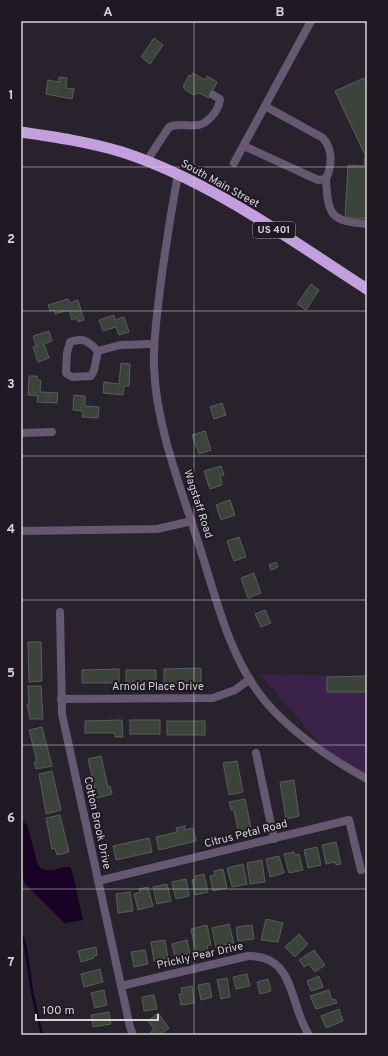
<svg xmlns="http://www.w3.org/2000/svg" width="388" height="1056" viewBox="0 0 388 1056" font-family="Overpass,sans-serif">
<rect width="100%" height="100%" fill="#28222c"/>
<polygon fill="#3b224a" points="260,674 367,676 367,777 327,752"/>
<path fill="#180124" d="M21,821L27,824L38,865L42,869C55,873 59,866 70,867L72,871L83,920L64,923L24,883L21,860Z"/>
<g fill="none" stroke-linecap="round" stroke-linejoin="round">
<polyline stroke="#180124" stroke-width="2.5" points="21,931 26,950 32,992 42,1035"/>
</g>
<g fill="#3b433b" stroke="#565f56">
<polygon points="154,38 163,45 150,64 141,57"/>
<polygon points="193,73 205,80 207,76 217,82 209,98 199,93 194,95 185,90 185,88 183,87 189,75 191,76"/>
<polygon points="59,77 67,78 66,88 74,89 72,99 46,94 48,80 59,82"/>
<polygon points="364,78 367,85 367,219 345,217 348,165 364,166 365,155 335,91"/>
<polygon points="311,284 319,290 306,310 297,304"/>
<polygon points="68,299 70,303 78,300 84,320 78,322 77,318 72,320 69,310 55,314 54,310 50,311 48,305"/>
<polygon points="114,315 115,320 124,317 129,332 119,335 116,327 103,331 99,320"/>
<polygon points="49,331 52,341 44,344 49,358 38,362 33,347 36,346 33,336"/>
<polygon points="121,363 130,364 129,386 124,386 123,395 103,393 104,382 119,384"/>
<polygon points="29,376 37,376 37,380 41,380 40,392 58,393 57,403 37,402 38,396 28,395"/>
<polygon points="74,395 85,396 85,406 99,407 98,418 82,417 83,411 73,410"/>
<polygon points="222,403 226,415 214,419 210,407"/>
<polygon points="205,431 211,450 199,454 192,435"/>
<polygon points="221,466 224,475 220,476 222,485 210,489 204,471"/>
<polygon points="230,500 235,515 221,520 216,505"/>
<polygon points="239,537 246,557 234,561 227,541"/>
<polygon points="276,562 278,567 271,570 269,565"/>
<polygon points="254,573 261,593 248,598 241,578"/>
<polygon points="265,610 271,623 261,627 255,614"/>
<polygon points="28,642 41,642 42,681 29,682"/>
<polygon points="201,668 201,683 164,684 164,669"/>
<polygon points="119,669 119,683 82,683 82,670"/>
<polygon points="126,670 156,670 156,684 126,683"/>
<polygon points="367,676 367,692 327,692 327,677"/>
<polygon points="28,686 41,686 43,719 30,719 27,704 29,704"/>
<polygon points="122,720 123,737 115,737 115,733 85,733 85,721"/>
<rect x="130" y="720" width="30" height="14"/>
<rect x="167" y="721" width="38" height="14"/>
<polygon points="42,727 52,766 36,769 34,762 37,762 29,730"/>
<polygon points="101,756 108,787 110,786 112,794 97,798 88,759"/>
<polygon points="237,761 243,792 229,795 223,763"/>
<polygon points="52,771 61,810 46,814 39,774"/>
<polygon points="294,780 299,816 286,819 280,782"/>
<polygon points="245,799 251,828 238,831 234,810 231,810 229,802"/>
<polygon points="60,815 69,852 57,855 55,848 52,849 46,818"/>
<polygon points="185,826 185,830 193,828 196,841 159,850 156,837 177,832 176,828"/>
<polygon points="149,838 152,852 116,860 113,846"/>
<polygon points="336,842 341,864 336,865 335,862 326,864 322,845"/>
<polygon points="317,847 321,865 308,868 304,850"/>
<polygon points="294,852 295,855 299,854 303,870 289,873 284,854"/>
<polygon points="279,856 284,873 270,877 266,859"/>
<polygon points="262,860 265,882 250,884 247,863"/>
<polygon points="243,864 247,884 232,887 227,868"/>
<polygon points="223,869 227,888 213,891 210,876 215,875 214,871"/>
<polygon points="204,874 208,892 195,895 192,880 196,879 195,876"/>
<polygon points="186,879 189,896 176,899 172,882"/>
<polygon points="167,884 171,901 157,904 153,887"/>
<polygon points="148,887 153,906 138,910 134,894 140,892 139,889"/>
<polygon points="130,892 133,911 118,913 116,894"/>
<polygon points="266,919 283,923 278,942 261,940"/>
<polygon points="229,924 234,943 216,948 212,928"/>
<polygon points="207,925 211,945 207,946 208,950 196,953 191,929"/>
<polygon points="252,925 254,939 238,941 236,927"/>
<polygon points="299,934 308,944 295,957 285,947"/>
<polygon points="165,940 168,959 154,961 151,942"/>
<polygon points="187,940 190,954 175,957 172,944"/>
<polygon points="96,947 97,955 94,956 94,958 81,962 78,951"/>
<polygon points="145,950 148,964 134,967 131,952"/>
<polygon points="314,950 325,965 315,972 309,964 304,967 299,960"/>
<polygon points="100,969 103,982 84,987 81,974"/>
<polygon points="247,974 250,986 236,989 233,977"/>
<polygon points="319,976 323,987 311,991 307,981"/>
<polygon points="227,978 230,997 221,999 217,980"/>
<polygon points="268,979 271,991 260,994 257,982"/>
<polygon points="209,983 212,997 201,1000 198,985"/>
<polygon points="192,986 194,1003 181,1005 179,994 182,993 181,988"/>
<polygon points="104,990 107,1005 95,1008 91,993"/>
<polygon points="329,990 332,1000 335,999 337,1003 316,1009 310,996"/>
<polygon points="154,995 157,1009 144,1011 142,997"/>
<polygon points="339,1009 343,1021 326,1028 321,1016"/>
<polygon points="109,1012 111,1024 93,1027 91,1015"/>
<polygon points="158,1013 169,1028 160,1035 152,1035 150,1033 154,1029 148,1021"/>
</g>
<g fill="none" stroke-linecap="round" stroke-linejoin="round">
<g stroke="#675871" stroke-width="8">
<path d="M244,146L318,180L326,179C332,165 333,150 323,138L265,106"/>
<path d="M146,162L169,127C185,120 197,134 212,116C217,111 219,106 220,99L213,95"/>
<polyline points="234,163 311,21"/>
<path d="M178,174C171,212 165,250 160,289C157,315 153,340 154,367C156,426 181,488 199,545C216,597 229,658 265,701C293,734 329,758 367,779"/>
<path d="M326,179C328,215 330,221 367,224"/>
<path d="M98,351L94,370L91,376L72,377L66,373L67,353L70,342C83,337 88,341 98,351L120,345L153,344"/>
<polyline points="21,433 52,432"/>
<polyline points="21,531 157,529 192,521"/>
<polyline points="60,612 62,714 130,1027 133,1035"/>
<polyline points="61,699 213,698 235,690 250,679"/>
<polyline points="256,753 274,839"/>
<polyline points="98,881 349,820 361,870"/>
<path d="M121,986L248,956C296,955 289,1005 309,1035"/>
</g>
<path stroke="#c49fdd" stroke-width="11" d="M21,132C55,137 89,142 122,152C211,181 289,239 367,289"/>
</g>
<path fill="none" stroke="#d6d2d8" stroke-width="1" stroke-opacity="0.55" d="M194,21V1035M21,167H367M21,311H367M21,456H367M21,600H367M21,745H367M21,889H367"/>
<g text-anchor="middle" dominant-baseline="central" stroke-width="4" stroke-linejoin="round" paint-order="stroke">
<rect fill="#1e1922" stroke="#9f9aa1" stroke-width="1" x="253" y="222" width="42" height="16" rx="3"/>
<g font-size="10" font-weight="bold" fill="#d6d2d8">
<text x="274" y="230">US 401</text>
</g>
<g font-size="11" fill="#d6d2d8" stroke="#1e1922">
<text transform="translate(220 184) rotate(29)">South Main Street</text>
<text transform="translate(198 504) rotate(72)">Wagstaff Road</text>
<text x="158" y="687">Arnold Place Drive</text>
<text transform="translate(97 823) rotate(78)">Cotton Brook Drive</text>
<text transform="translate(246 834) rotate(-14)">Citrus Petal Road</text>
<text transform="translate(200 956) rotate(-13)">Prickly Pear Drive</text>
</g>
</g>
<rect width="388" height="1056" fill="none" stroke="#1e1922" stroke-width="44"/>
<path d="M36 1014v6h122v-6" fill="none" stroke="#d6d2d8" stroke-width="2"/>
<text x="42" y="1014" font-size="12" fill="#d6d2d8" stroke="#1e1922" stroke-width="3" paint-order="stroke">100 m</text>
<rect x="22" y="22" width="344" height="1012" fill="none" stroke="#d6d2d8" stroke-width="1.5"/>
<g font-size="13" text-anchor="middle" font-weight="bold" fill="#d6d2d8">
<text x="108" y="16">A</text>
<text x="280" y="16">B</text>
<text x="11" y="99">1</text>
<text x="11" y="243">2</text>
<text x="11" y="388">3</text>
<text x="11" y="533">4</text>
<text x="11" y="677">5</text>
<text x="11" y="822">6</text>
<text x="11" y="966">7</text>
</g>
</svg>
